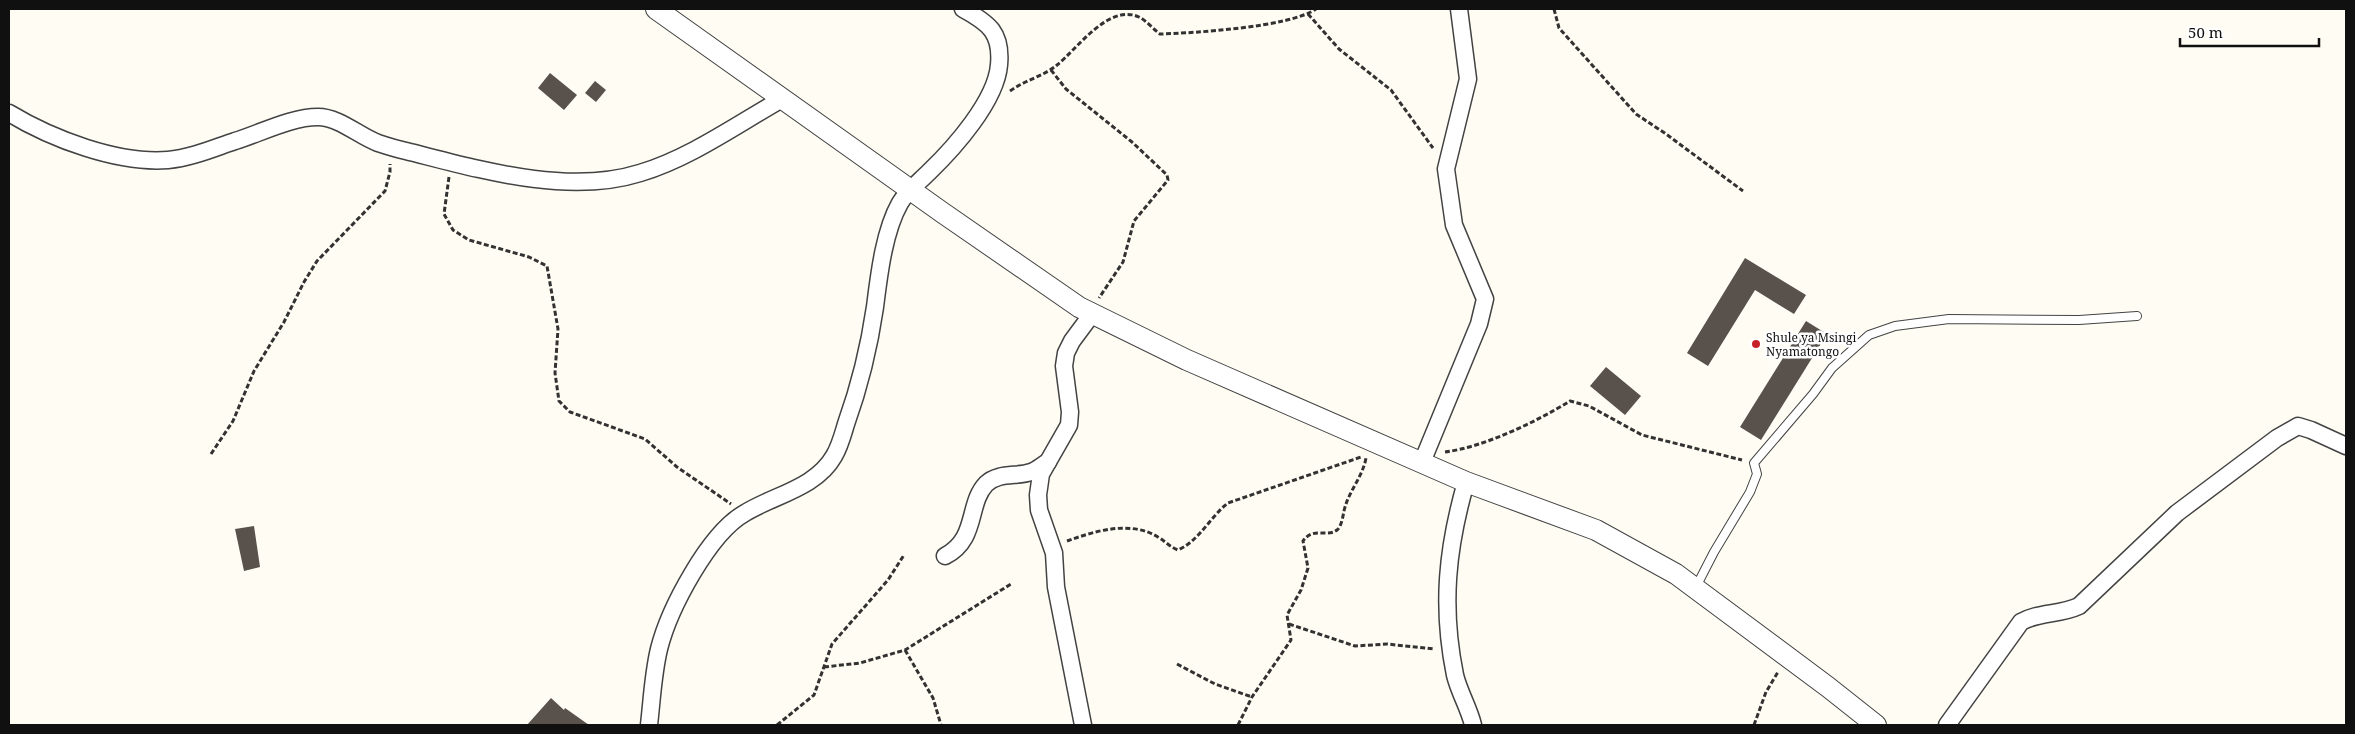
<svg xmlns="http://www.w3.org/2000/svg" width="2355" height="734" viewBox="0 0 2355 734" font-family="'Noto Serif',serif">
<rect width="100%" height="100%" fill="#fffdf3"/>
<g fill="#59514c">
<polygon points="550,73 577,95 564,110 538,88"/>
<polygon points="595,81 606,90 596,102 585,93"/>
<polygon points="1745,258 1806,295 1794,314 1755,290 1708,366 1687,353"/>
<polygon points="1806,321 1827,334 1761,440 1740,427"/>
<polygon points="1606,367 1641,396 1625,415 1590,386"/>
<polygon points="254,526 260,567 244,571 235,529"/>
<polygon points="551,698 564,710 565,708 589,725 527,725"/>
</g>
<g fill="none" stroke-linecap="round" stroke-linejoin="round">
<g stroke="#434343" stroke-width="10">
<polyline id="service" points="1696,587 1714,552 1750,492 1757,474 1754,463 1813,394 1832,368 1869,335 1895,326 1949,319 2079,320 2137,316"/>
</g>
<g stroke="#434343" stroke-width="19">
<g id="minor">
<path d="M9,113C52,139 118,164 168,160C191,158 214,148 235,141C261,133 291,117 318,117C339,117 359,136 378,143C387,146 397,149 406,151C478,169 567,196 640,173C690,158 736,125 782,99"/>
<polyline points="1425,463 1425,455 1479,324 1485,299 1454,225 1446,169 1468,79 1459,9"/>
<path d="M1466,482C1447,548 1441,606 1455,675C1459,692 1469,708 1473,725"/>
<path d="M945,556C978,539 967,504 986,484C998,472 1017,477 1031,472C1037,470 1042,465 1048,462"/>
<path d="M649,725C652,699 653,674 659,649C669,609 709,533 745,513C774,495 816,488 834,456C840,446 843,434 846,424C860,385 869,348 875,307C879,275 884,231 900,203C907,191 919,182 929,172C954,148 996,101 999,65C1002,33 989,23 963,9"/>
<polyline points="1083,725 1056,587 1054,553 1039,510 1038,495 1041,474 1069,425 1070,412 1064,366 1066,353 1072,341 1092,314"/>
<path d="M1947,725L2021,622C2038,612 2060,615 2079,606L2177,513L2277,438L2298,426L2311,430L2346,446"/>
</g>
</g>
<g stroke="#434343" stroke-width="22">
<polyline id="tertiary" points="656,9 943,213 1079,307 1187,360 1466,482 1596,530 1676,574 1828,687 1876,725"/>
</g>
<g stroke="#323232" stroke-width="3" stroke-dasharray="5 2.5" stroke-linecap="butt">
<polyline points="1554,9 1559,28 1636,114 1666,134 1743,191"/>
<polyline points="1308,14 1339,49 1391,90 1433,148"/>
<polyline points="1051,70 1066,89 1132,142 1167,175 1168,180 1134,221 1123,262 1099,298"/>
<path d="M1010,91C1025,80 1044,76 1057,65C1077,49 1109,3 1139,17C1147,21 1153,29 1160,34C1195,33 1290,27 1316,9"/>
<polyline points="449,177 444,214 453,230 469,240 529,257 547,266 558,329 555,373 559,401 570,412 645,439 677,467 731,504"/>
<path d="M1445,452C1484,447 1536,422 1570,401L1589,406L1642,435L1742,460"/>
<polyline points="211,454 233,421 254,371 284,322 304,282 317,261 385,191 390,172 390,164"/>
<path d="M1067,541C1095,531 1130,520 1158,537C1165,541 1170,547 1178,550C1199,541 1210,517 1228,503L1361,457"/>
<polyline points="1289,624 1355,646 1387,644 1434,649"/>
<polyline points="905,650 933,698 941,725"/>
<polyline points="1177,664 1215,684 1252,697"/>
<polyline points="824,667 860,663 905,650 1011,584"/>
<polyline points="777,725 814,695 832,644 888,580 904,555"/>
<path d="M1238,725L1252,697L1291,640L1287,615L1301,590L1308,568L1303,541C1314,526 1327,538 1337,530C1343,525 1343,511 1346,504C1351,489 1363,475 1366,458"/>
<polyline points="1754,725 1766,692 1778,672"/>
</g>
<use href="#service" stroke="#fff" stroke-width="8"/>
<use href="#minor" stroke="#fff" stroke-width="16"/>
<use href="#tertiary" stroke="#fff" stroke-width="20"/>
</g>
<circle fill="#c7212a" stroke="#fff" stroke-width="2" cx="1756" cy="344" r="5"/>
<g text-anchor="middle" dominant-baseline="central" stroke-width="5" stroke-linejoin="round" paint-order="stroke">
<g font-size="12" fill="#101010" stroke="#fff" text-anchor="start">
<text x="1766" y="337">Shule ya Msingi<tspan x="1766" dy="14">Nyamatongo</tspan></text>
</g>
</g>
<rect width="2355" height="734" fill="none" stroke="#101010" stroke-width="20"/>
<path d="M2180 38v8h139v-8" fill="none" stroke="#101010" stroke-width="2.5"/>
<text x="2188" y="38" font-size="15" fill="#101010" stroke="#ffffff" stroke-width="4" paint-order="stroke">50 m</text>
</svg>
